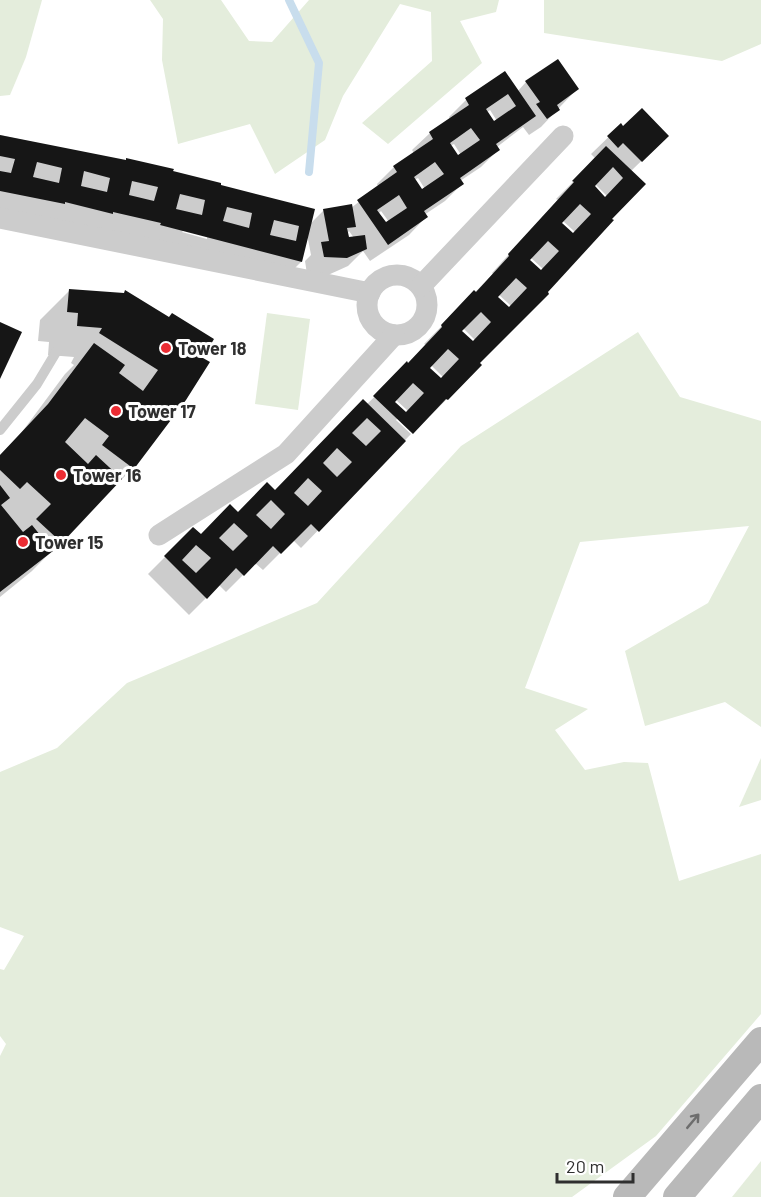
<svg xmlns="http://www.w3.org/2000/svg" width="761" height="1197" viewBox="0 0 761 1197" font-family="Barlow,sans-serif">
<rect width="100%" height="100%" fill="#fff"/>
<g fill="#e4eddc">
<polygon points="0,0 42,0 26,57 10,95 0,96"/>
<polygon points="150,0 221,0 249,41 272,42 309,0 499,0 496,12 460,21 482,63 388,144 362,123 432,61 431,12 400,4 343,96 325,140 275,174 250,124 178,144 162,60 163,19"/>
<polygon points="544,0 761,0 761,44 722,61 544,33"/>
<polygon points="267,313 310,319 298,410 255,404"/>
<polygon points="638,332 680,397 761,421 761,727 725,702 645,726 625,651 708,603 749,526 580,542 525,688 588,709 555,730 585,770 624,762 648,763 679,881 761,854 761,1014 656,1136 572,1197 0,1197 0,1056 6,1044 0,1036 0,969 4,970 24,936 0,927 0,772 57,748 127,683 317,603 461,446"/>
<polygon points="761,758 761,800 739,807"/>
<polygon points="761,1161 761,1197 732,1197"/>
</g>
<g fill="#0003" fill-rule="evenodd">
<path d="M526,82L577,89L541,127L529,135L523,127L497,147L498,150L481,167L460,181L462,184L445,201L424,215L426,217L409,235L370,261L363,251L348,266L328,275L307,274L305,261L311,255L307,234L301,262L284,279L0,211V135L171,172L219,186L310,224L324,210L351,208L378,187L377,184L394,167L414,153L412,150L430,133L450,119L449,117L466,100L517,92ZM490,110L497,121L494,123L486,113ZM454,144L461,155L458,157L450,146ZM418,178L425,189L422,191L414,180ZM381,211L389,222L386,224L378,214ZM184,230L207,236V239L182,232ZM349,231L354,238L348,239L347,234Z"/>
<path d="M621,125L623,128L667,136L631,171L478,363L447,399L430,416L398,418L396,420L411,434L301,548L293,540L263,570L255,563L226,592L219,585L189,615L148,574L193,529L201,536L275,492L366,405L408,365L426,345L424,344L493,274L492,273L558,200L556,199L596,159L591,154ZM595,184L607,196L605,198L592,186ZM563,221L575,232L573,235L560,224ZM530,257L543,269L540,272L528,260ZM498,294L511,306L508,309L496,297ZM463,328L475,340L473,343L460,331ZM431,365L443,377L441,380L428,368ZM395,399L408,411L405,414L393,402Z"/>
<polygon points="69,291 168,318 212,340 133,468 32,571 0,597 0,455 19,436 65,374 74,365 71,363 74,357 48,355 49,342 38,341 40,320"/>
</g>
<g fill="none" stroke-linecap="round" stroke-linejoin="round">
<polyline stroke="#c8dded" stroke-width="8" points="289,0 319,63 309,172"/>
</g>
<g fill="#161616" fill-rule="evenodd">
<polygon points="558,59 579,89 557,105 560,110 547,119 536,104 540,102 525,81"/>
<path d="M505,71L536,116L496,144L500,150L460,178L464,184L424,211L428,217L388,245L357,200L397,172L393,166L433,139L429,132L469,105L465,98ZM508,94L516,106L494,121L486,109ZM471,128L480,140L458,155L450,143ZM435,162L444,174L422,189L414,177ZM399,195L407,208L386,222L377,210Z"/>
<polygon points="642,108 669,136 642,162 623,143 618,148 607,136 621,123 623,126"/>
<path d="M0,135L126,160V158L174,169L173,171L221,183V185L315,209L302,262L160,225L161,223L113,212V214L65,202V204L0,191V171L11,173L15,159L0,156ZM37,162L62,168L59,183L33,177ZM84,171L110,178L107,192L81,186ZM132,181L158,187L154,201L129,195ZM180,194L205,200L202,215L176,209ZM227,207L252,213L249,228L223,221ZM274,220L299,226L296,241L270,235Z"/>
<path d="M606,146L646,184L612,219L614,220L548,292L549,294L480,363L482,365L448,400L446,399L413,434L373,396L407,361L408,363L442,327L441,325L474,290L476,292L509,256L508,254L574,182L572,181ZM613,167L623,178L605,197L595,186ZM580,204L591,214L573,233L562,223ZM548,241L559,251L541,270L530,260ZM516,278L527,288L509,307L498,297ZM481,312L491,322L473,341L462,331ZM448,349L459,359L441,378L430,368ZM413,383L424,393L406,412L395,402Z"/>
<polygon points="352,204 356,227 347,228 349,237 365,235 367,249 347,258 324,257 321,242 329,241 323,209"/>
<polygon points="69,289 124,293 125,290 169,317 172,313 214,339 203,358 210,362 186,400 134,469 102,445 109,436 85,418 65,442 88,464 96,455 122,479 62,543 36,519 51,504 27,482 20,489 0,470 0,455 48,404 94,343 125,365 119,373 143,391 158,370 99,333 102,328 77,326 78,313 67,312"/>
<polygon points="0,322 22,332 0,379"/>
<path d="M363,399L406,441L319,532L311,524L281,554L273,546L244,576L236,568L207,599L164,556L193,527L201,534L230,504L238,512L267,482L275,490ZM367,418L381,431L366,446L352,433ZM337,448L352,462L337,477L323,463ZM308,478L322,491L308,506L294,493ZM271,500L285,514L271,529L256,515ZM234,523L248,536L233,551L219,538ZM196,545L211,558L196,573L182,560Z"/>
<polygon points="0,485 10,498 1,505 23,532 32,525 53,551 0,592"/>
</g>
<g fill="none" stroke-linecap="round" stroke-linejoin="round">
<polyline stroke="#ccc" stroke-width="10" points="0,430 37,384 58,349"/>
<g stroke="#ccc" stroke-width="21">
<polyline points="0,218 370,293"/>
<circle cx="397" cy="305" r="30"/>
<polyline points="421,286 563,136"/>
<polyline points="159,535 286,454 394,335"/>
</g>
<g stroke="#b9b9b9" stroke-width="28">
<polyline points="627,1197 761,1041"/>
<polyline points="677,1197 761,1098"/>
</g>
</g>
<defs><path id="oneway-shaft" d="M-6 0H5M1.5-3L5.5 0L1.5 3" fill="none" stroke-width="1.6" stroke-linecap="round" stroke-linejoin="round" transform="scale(1.5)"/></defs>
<use stroke="#6d6d6d" href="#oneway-shaft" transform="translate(693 1121) rotate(-50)"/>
<g fill="#eb2c33" stroke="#fff" stroke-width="2">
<circle cx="166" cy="348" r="6"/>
<circle cx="116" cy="411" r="6"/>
<circle cx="61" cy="475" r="6"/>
<circle cx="23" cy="542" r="6"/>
</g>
<g text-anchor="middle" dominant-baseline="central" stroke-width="6" stroke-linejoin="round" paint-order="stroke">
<g font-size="18" font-weight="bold" fill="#2f2f2f" stroke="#fff" text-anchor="start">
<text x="178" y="348">Tower 18</text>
<text x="128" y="411">Tower 17</text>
<text x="73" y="475">Tower 16</text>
<text x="35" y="542">Tower 15</text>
</g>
</g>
<path d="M557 1173v9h76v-9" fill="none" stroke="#2f2f2f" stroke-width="3"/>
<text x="566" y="1173" font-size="18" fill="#2f2f2f" stroke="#ffffff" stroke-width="4.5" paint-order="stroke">20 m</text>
</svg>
